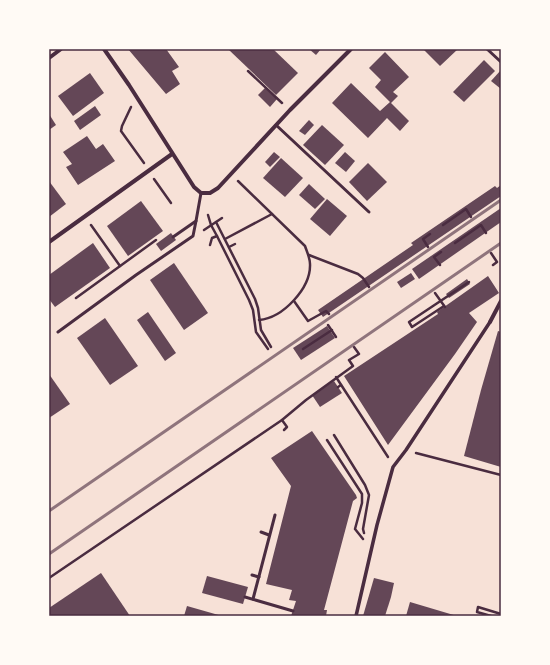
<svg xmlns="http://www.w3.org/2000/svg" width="550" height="665" viewBox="0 0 550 665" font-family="Arial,sans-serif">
<rect width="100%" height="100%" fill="#f7e1d7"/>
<g fill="#644757">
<polygon points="128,49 166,49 179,67 172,71 180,84 166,94"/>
<polygon points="230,49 273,49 298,73 276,95 229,50"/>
<polygon points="309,49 321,49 316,55"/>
<polygon points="423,49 458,49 440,66"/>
<polygon points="385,52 409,77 393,92 398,96 391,103 409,121 400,131 387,118 368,138 332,103 351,83 380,111 390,102 375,87 381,80 369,68"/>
<polygon points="484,60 495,71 464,102 453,92"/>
<polygon points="501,70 501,89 491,81"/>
<polygon points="90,73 104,93 73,116 58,96"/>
<polygon points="265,88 277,99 270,107 258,95"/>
<polygon points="95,106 101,115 80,130 74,121"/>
<polygon points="49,114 56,125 49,130"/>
<polygon points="309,120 314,125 305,135 299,131"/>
<polygon points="322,125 344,145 325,165 303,145"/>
<polygon points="87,136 96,149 103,144 115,161 78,185 66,167 72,164 63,152"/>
<polygon points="274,152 280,157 270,167 265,162"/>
<polygon points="345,152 355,161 346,172 335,163"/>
<polygon points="281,158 303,178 285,197 263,178"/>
<polygon points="368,163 387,182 367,201 349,182"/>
<polygon points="49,181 66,204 49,217"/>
<polygon points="309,184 325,199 315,209 299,195"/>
<polygon points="501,185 501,196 323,317 318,310 413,245 411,243 495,186 497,188"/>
<polygon points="327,199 347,216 330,236 310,219"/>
<polygon points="141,201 163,231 128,256 107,226"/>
<polygon points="501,208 501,222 419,279 412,269"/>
<polygon points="171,233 176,240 161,251 156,244"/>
<polygon points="93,243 110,268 55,307 49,299 49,275"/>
<polygon points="174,263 208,313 184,330 150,280"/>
<polygon points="411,273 415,279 401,288 397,282"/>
<polygon points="488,276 499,293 469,313 477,322 455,354 388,445 344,376 438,314 437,312"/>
<polygon points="467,279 470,284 449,298 446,294"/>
<polygon points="148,312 176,353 165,361 137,320"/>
<polygon points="105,318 138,366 110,385 77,338"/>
<polygon points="327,326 335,338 301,360 293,348"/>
<polygon points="498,331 501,332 501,467 464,456 481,390"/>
<polygon points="49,374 70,404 49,418"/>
<polygon points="334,381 342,393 320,407 312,395"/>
<polygon points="312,431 356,495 357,498 353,501 324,610 327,610 326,616 291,616 296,601 289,600 292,590 266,584 291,486 271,458"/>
<polygon points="101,573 130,616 49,616 49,608"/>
<polygon points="207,576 248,587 243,604 202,593"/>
<polygon points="374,578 394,583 391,597 385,616 363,616"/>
<polygon points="410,602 457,616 406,616"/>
<polygon points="187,606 222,616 184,616"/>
</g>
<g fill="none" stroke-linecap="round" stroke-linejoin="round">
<g stroke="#4a2c40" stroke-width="2.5">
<polyline points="248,71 282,103"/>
<polyline points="131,107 122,126 121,131 144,163"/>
<polyline points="154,179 171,203"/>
<path d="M238,181L305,246C307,252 310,258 310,264C311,288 283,318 259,320"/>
<polyline points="208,215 211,225 217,236 212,238 210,245"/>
<polyline points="216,222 255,299 258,308 261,330 271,347"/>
<polyline points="91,225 120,266"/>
<polyline points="443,225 466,209 471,217"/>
<polyline points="204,230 222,218"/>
<polyline points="217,236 249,300 253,310 256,332 268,349"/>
<polyline points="225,239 272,214"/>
<polyline points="455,243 481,225 486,233"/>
<polyline points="229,247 235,244"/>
<polyline points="428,247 423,239 430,234"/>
<polyline points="491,253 497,262 493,265"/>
<polyline points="309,255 358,274 363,278 369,287"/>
<polyline points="440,265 434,257 441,252"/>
<polyline points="435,293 445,307"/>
<polyline points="76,298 156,240"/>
<polyline points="294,301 308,321 326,311 329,314"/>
<polyline points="444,306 412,327 409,322 469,282"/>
<polyline points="328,325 336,337"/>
<polyline points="303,349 332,330"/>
<polyline points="336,377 388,457"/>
<polyline points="338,387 341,385"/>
<polyline points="282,420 287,427 284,430"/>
<polyline points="334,435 365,485 369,495 363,529 364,533"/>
<polyline points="327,440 362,494 362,503 355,529 363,539"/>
<polyline points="416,453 501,475"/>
<polyline points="49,578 282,420 306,400 353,366 349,360 359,354 354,347"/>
<polyline points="491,616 477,612 478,607 501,614"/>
</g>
<g stroke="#4a2c40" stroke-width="3">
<polyline points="487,49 501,62"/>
<polyline points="276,125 369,212"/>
<polyline points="173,237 196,221 201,193"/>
<polyline points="58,332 136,275 193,236 196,221"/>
<polyline points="261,532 269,535"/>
<polyline points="252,575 259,577"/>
<polyline points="245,597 293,611"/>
<polyline points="253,599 275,515"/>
</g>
<polyline stroke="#4a2c40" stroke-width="3.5" points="356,616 377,525 393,467 406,450 490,322"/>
<g stroke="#4a2c40" stroke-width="4">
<polyline points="104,49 129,85 194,187 201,193 210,193 218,188 290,110 351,49"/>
<polyline points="49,58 61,49"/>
<polyline points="49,242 172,154"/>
<polyline points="490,322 501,301"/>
</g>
<g stroke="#8f747c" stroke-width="3">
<polyline points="49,511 501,200"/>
<polyline points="49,554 501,243"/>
</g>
</g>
<rect width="550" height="665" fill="none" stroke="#fffaf5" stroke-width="100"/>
<rect x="50" y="50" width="450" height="565" fill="none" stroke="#4a2c40" stroke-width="1.5"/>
</svg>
